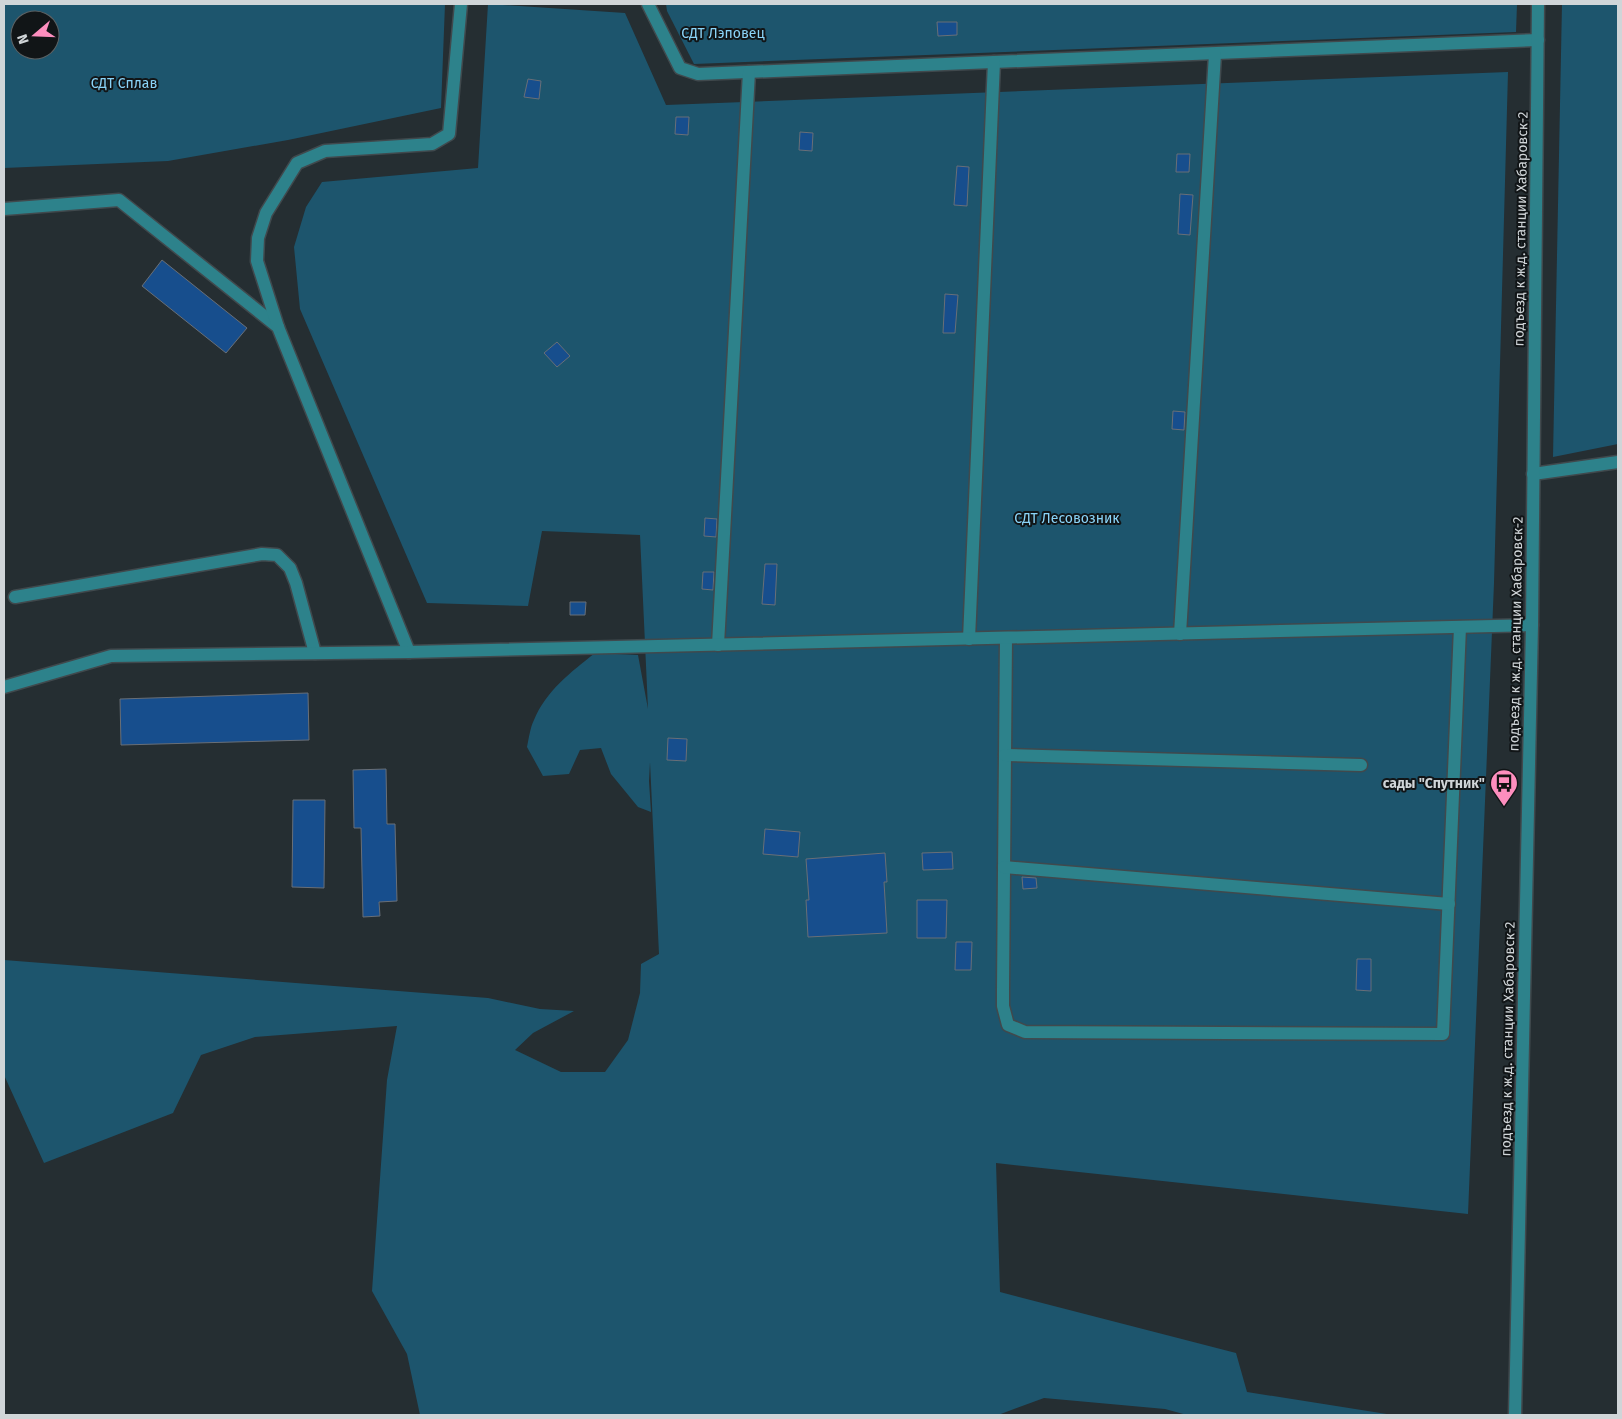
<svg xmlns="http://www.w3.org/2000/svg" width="1622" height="1419" viewBox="0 0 1622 1419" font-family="'Fira Sans',sans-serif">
<rect width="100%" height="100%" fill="#252e32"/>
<g fill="#1d556d" fill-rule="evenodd">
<path d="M4,4H445L441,108L288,140L168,161L4,168ZM20,20H50V50H20Z"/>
<path d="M488,4L625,13L666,105L1508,72L1494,583L1468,1214L996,1163L1000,1292L1236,1353L1247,1392L1393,1415H1187L1165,1409L1044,1398L998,1415H420L407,1354L372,1291L387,1080L397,1026L255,1037L201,1055L173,1113L44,1163L4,1075V947V960L488,998L540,1009L574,1011L533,1033L515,1050L561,1072H605L628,1040L640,993L641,964L659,954L650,762L649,781L651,812L638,807L611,774L601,748L580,750L569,774L543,776L527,747C529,738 530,728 534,720C546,691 571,672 595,653L638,655L648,709L640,535L542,531L528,606L427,603L300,309L294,247L306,207L322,182L478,168Z"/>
<polygon points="666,4 1517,4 1516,32 694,64 667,11"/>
<polygon points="1562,4 1618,4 1618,444 1553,457"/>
</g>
<g fill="#174e8d" stroke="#696f77">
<polygon points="937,22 957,22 957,35 938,36"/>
<polygon points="528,79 541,81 539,99 524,97"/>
<polygon points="676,117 689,117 688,135 675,134"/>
<polygon points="800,132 813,133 812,151 799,150"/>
<polygon points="1177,154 1190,154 1189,172 1176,172"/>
<polygon points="957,166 969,167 967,206 954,205"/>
<polygon points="1180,194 1193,195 1190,235 1178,234"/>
<polygon points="162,260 247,328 226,353 142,286"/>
<polygon points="945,294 958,295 955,333 943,333"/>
<polygon points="557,342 570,356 557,367 544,353"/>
<polygon points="1173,411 1185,412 1184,430 1172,429"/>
<polygon points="705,518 717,519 716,537 704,536"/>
<polygon points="765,564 777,564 775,605 762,604"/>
<polygon points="703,572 714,572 713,590 702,589"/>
<polygon points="570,602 586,602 585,615 570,615"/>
<polygon points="308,693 309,740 121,745 120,699"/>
<polygon points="668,738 687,739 686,761 667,760"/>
<polygon points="386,769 387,824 395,824 397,901 379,902 380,916 363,917 361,828 354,828 353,770"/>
<polygon points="293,800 325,800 324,888 292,887"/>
<polygon points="765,829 800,832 798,857 763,854"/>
<polygon points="952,852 953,869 923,870 922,853"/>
<polygon points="885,853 887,882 884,882 887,933 808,937 806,900 809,900 806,859"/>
<polygon points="1022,877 1036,878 1037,888 1023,889"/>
<polygon points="917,900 947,900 946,938 917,938"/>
<polygon points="956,942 972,942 971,970 955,970"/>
<polygon points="1357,959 1371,959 1371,991 1356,990"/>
</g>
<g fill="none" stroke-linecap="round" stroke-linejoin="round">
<g stroke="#40494d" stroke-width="15">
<g id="minor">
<polyline points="648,4 680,68 698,74 1538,40"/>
<polyline points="4,209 119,200 278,327 409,652"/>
<polyline points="278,327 257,261 258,238 266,213 297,163 325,151 432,144 449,134 461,4"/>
<polyline points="1533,474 1618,462"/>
<polyline points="15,597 262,554 277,555 290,568 296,583 315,653"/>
<polyline points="1180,634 1215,54"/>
<polyline points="1006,638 1003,990 1003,1006 1008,1025 1025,1032 1443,1034 1460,627"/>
<polyline points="969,639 994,62"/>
<polyline points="718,645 749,72"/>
<polyline points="4,687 111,656 409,652 1532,625"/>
<polyline points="1005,755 1361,765"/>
<polyline points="1004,867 1449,904"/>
<polyline points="1515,1415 1532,625 1538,4"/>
</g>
</g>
<use href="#minor" stroke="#2d828b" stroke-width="12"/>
</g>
<defs>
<g id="bus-pin" transform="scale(1.4375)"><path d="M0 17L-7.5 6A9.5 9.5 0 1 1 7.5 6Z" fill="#fd8ebe" stroke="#111517"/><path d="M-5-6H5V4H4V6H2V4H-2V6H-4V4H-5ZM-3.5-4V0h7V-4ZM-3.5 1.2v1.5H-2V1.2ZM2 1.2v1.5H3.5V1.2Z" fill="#111"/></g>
</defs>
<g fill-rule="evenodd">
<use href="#bus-pin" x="1504" y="783"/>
</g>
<g text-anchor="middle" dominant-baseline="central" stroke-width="4" stroke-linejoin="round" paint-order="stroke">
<g font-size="14" fill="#8ad4f8" stroke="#111517">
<text x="723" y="33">СДТ Лэповец</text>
<text x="124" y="83">СДТ Сплав</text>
<text x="1067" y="518">СДТ Лесовозник</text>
</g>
<g font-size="14" fill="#d0d5d8" stroke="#111517">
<text transform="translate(1521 229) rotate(-89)">подъезд к ж.д. станции Хабаровск-2</text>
<text transform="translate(1516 634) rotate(-89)">подъезд к ж.д. станции Хабаровск-2</text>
<text transform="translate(1508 1039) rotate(-89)">подъезд к ж.д. станции Хабаровск-2</text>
</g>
<g font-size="14" font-weight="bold" fill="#d0d5d8" stroke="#111517" text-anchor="end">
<text x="1485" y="783">сады "Спутник"</text>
</g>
</g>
<rect width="1622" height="1419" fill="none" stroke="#d0d5d8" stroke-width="10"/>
<g transform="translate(35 35) rotate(251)"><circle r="24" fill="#111517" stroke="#5d6264"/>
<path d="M0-4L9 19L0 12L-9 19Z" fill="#fd8ebe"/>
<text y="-8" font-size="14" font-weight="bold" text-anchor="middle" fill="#d0d5d8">N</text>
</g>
</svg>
